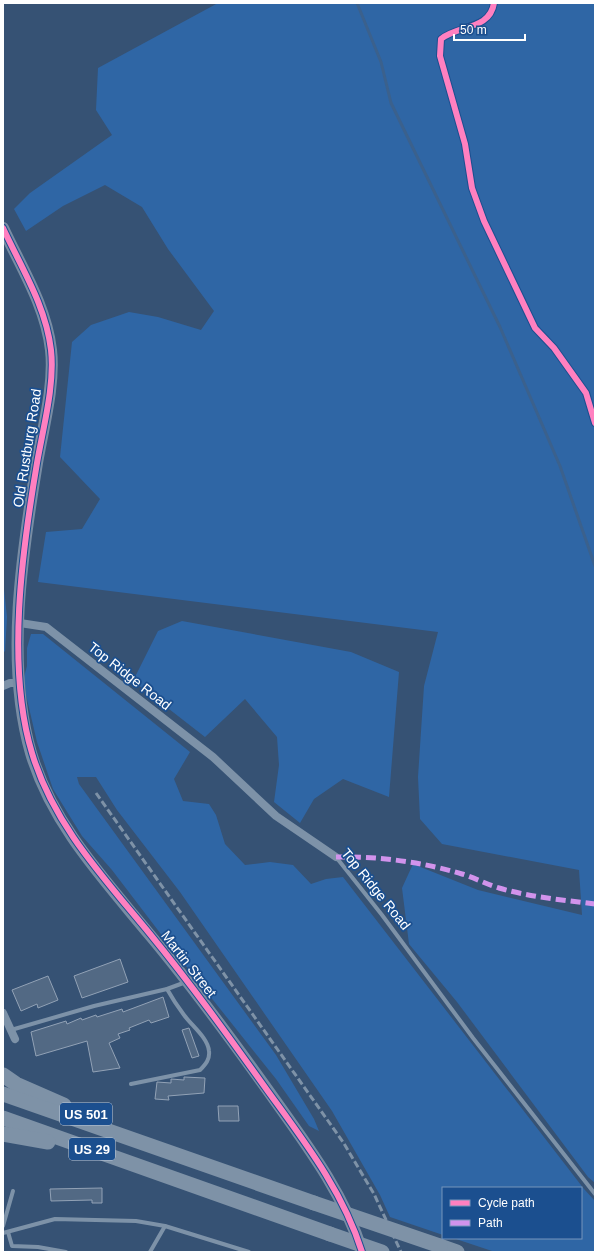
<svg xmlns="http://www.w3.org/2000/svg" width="598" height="1255" viewBox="0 0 598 1255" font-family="Arial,sans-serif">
<rect width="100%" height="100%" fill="#365274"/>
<g fill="#2f66a5">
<polygon points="218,3 595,3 595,1183 588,1177 457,1002 409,944 402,888 413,864 478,890 582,915 579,870 442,844 420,819 418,777 424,686 438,632 38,582 46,532 82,529 100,499 60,457 72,342 91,325 129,312 158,317 201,330 214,311 168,249 142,207 105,185 63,206 26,231 14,209 30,193 112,135 96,110 98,68"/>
<polygon points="3,580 7,617 5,652 3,650"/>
<polygon points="182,621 351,652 399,672 389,797 343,779 314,799 300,823 274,802 279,765 277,737 245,699 205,737 133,681 158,631"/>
<polygon points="31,634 43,634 190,752 174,779 183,801 209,804 216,815 225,844 245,865 270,862 293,865 311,884 326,879 343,877 584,1189 595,1201 595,1252 495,1252 453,1238 581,1238 581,1188 443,1188 443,1235 390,1217 380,1195 332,1111 180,892 117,810 96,777 77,777 79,784 276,1055 314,1119 319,1131 309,1126 276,1079 170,946 112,870 82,836 53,789 37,742 26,695 24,677 27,666 27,648"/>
</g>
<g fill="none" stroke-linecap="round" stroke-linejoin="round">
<polyline stroke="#3b618d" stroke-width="3" points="357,3 381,62 391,103 500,327 560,466 595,566"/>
</g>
<g fill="#526984" stroke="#92a2b6">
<polygon points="120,959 128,982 82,998 74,976"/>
<polygon points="48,976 58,1000 38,1008 37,1004 21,1011 12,990"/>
<polygon points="163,997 169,1017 151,1023 149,1020 129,1028 130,1030 118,1034 120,1038 109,1043 120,1068 93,1072 87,1041 36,1056 31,1032 66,1021 67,1024 81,1018 82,1020 96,1015 97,1017 122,1009 123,1012"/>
<polygon points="189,1028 199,1056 192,1058 182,1030"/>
<polygon points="184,1077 205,1078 204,1093 168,1096 169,1100 155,1099 157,1082 171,1083 171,1079 184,1080"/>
<polygon points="218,1106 238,1106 239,1121 219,1121"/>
<polygon points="102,1188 102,1203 92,1203 92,1200 51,1201 50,1189"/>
</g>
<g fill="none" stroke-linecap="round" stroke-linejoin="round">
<g stroke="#7d92a8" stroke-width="4">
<polyline points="336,857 382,915 473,1038 595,1194"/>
<polyline points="11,1030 94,1006 167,989 186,982"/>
<path d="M131,1084L200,1070C206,1064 210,1059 209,1051C208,1038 192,1026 184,1015C178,1007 172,998 167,989"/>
<polyline points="3,1226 13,1191"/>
<polyline points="8,1232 12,1246 38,1247 66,1252"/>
<polyline points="3,1233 55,1219 136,1221 165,1226 249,1252"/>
<polyline points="150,1252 165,1226"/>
</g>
<g stroke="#7d92a8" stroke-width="8">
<polyline points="20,623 46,627 213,757 276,816 336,857"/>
<polyline points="3,686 10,683 19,683"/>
<polyline points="3,1013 15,1039"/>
</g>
<path stroke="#798da4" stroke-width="12" d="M3,228C21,267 46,306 51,350C55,385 43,428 37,463C22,553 5,664 31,753C52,824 103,878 149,934C191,984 229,1036 267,1089C303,1140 343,1191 362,1251"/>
<g stroke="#7e92a7" stroke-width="15">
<polyline points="3,1075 16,1084 64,1105"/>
<polyline points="3,1094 314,1203"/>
<polyline points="3,1118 330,1234"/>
<polyline points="3,1134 48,1142"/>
<polyline points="440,1246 457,1252"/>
</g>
<polyline stroke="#7e92a7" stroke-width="3" stroke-dasharray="7 3" stroke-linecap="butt" points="96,793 343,1142 374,1194 401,1252"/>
<g stroke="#7e92a7" stroke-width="15">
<polyline points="314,1203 440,1246"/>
<polyline points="330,1234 382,1252"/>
</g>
<path stroke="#d193ec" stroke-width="5" stroke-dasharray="10 5" stroke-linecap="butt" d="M336,857C377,856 423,862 462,874C475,878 486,884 499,888C530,897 563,900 595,904"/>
<g stroke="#1b4f8f" stroke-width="8">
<g id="cycleway">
<path d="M494,3C490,30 458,25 441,39L440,56L465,144L472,188L484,221L535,328L554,348L586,393L595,423"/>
<path d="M3,228C21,267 46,306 51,350C55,385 43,428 37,463C22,551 6,667 32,753C53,824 104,878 150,934C191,984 229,1037 267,1090C304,1141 343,1191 362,1252"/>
</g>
</g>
<use href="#cycleway" stroke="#ff80c0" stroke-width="6"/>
</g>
<g text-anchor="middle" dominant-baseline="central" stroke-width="3.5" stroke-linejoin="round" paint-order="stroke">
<g fill="#1b4f8f" stroke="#bbcadd" stroke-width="1">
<rect x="60" y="1103" width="52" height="22" rx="3"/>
<rect x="69" y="1138" width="46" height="22" rx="3"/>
</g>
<g font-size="13" font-weight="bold" fill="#fff">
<text x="86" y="1114">US 501</text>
<text x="92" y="1149">US 29</text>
</g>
<g font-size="14" fill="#fff" stroke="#1b4f8f">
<text transform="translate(27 448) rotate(-81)">Old Rustburg Road</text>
<text transform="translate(130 676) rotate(38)">Top Ridge Road</text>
<text transform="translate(376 889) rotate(51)">Top Ridge Road</text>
<text transform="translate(189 964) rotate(52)">Martin Street</text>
</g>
</g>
<rect width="598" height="1255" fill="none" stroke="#ffffff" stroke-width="8"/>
<rect x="442" y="1187" width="140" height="52" fill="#1b4f8f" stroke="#7695bc"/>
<rect x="450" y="1200" width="20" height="6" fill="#ff80c0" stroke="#7695bc"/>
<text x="478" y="1207" font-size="12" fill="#ffffff">Cycle path</text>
<rect x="450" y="1220" width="20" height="6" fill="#d193ec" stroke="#7695bc"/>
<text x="478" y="1227" font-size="12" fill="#ffffff">Path</text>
<path d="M454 34v6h71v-6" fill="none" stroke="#ffffff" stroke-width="2"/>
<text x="460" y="34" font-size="12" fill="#ffffff" stroke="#1b4f8f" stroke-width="3" paint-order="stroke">50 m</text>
</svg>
